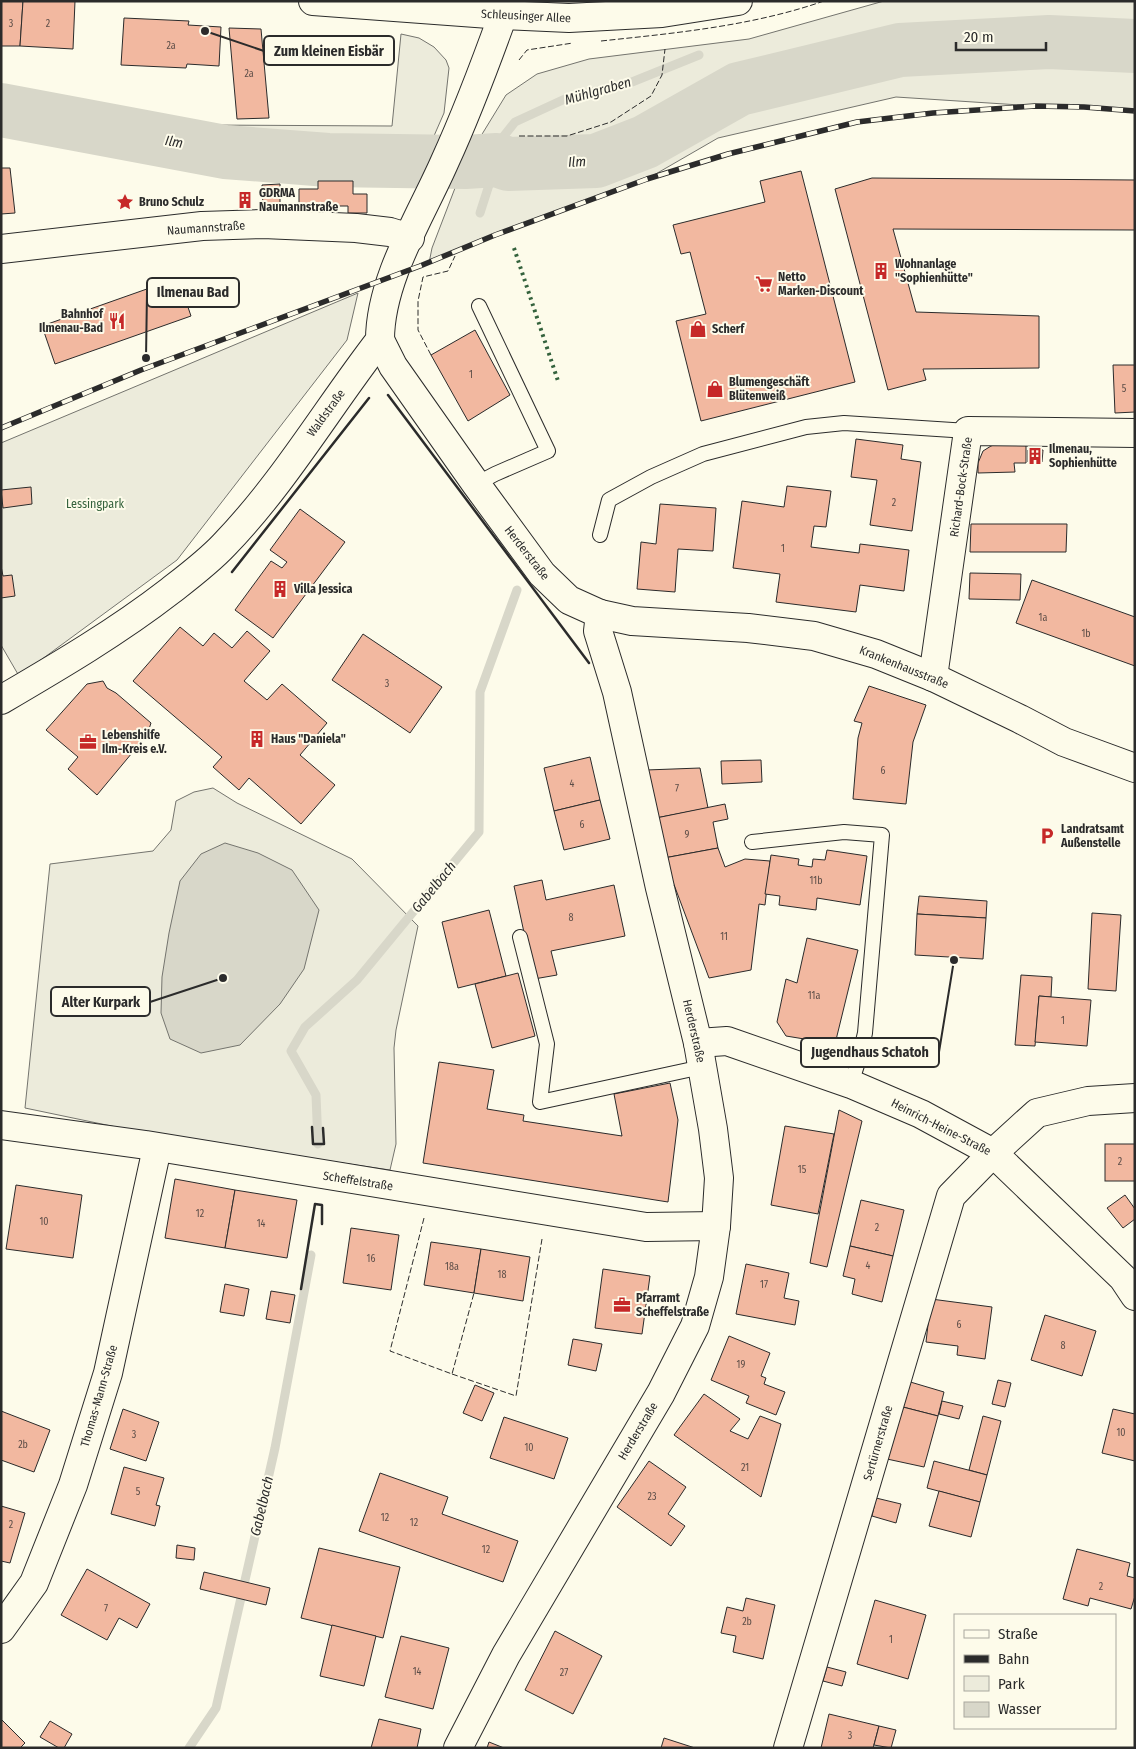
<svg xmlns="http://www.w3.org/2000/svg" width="1136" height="1749" viewBox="0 0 1136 1749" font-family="'Fira Sans Condensed',sans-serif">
<rect width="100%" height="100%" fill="#fdfbea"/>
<g fill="#ecebdb" stroke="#74746e">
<polygon points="884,1 1135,1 1135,111 1084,107 1035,106 896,97 718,138 647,179 495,235 429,263 432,248 465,162 506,95 537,74 589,59 749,39"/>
<polygon points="401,34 419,38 434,47 446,60 449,68 444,113 416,177 255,171 1,129 1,87 96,106 204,125 392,126"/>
<polygon points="358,293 347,340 177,560 19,676 1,645 1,443"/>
<polygon points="213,788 237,803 352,859 418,926 396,1030 394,1048 396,1144 390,1170 164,1137 25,1108 50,864 153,851 171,830 176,801 194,792"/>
</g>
<polygon fill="#d8d7c9" stroke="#74746e" points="225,843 258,853 292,870 319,910 304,969 280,1004 240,1045 201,1053 170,1039 161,1013 162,977 169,933 180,881 201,854"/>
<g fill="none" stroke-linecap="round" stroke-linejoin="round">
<g stroke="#d8d7c9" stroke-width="9">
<polyline points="484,161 515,122 567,98 632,82 699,55"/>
<polyline points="480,213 497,160"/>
<polyline points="318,1144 316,1095 291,1051 305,1027 357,980 479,832 480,692 517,590"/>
<polyline points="189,1748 216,1708 275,1448 311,1255"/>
</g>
<polyline stroke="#d8d7c9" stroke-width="54" points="1,110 225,152 328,160 465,162 497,160 508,164 596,161 645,142 739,89 900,50 1049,42 1135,46"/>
</g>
<g fill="#f2b8a0" stroke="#2b2b2b">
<polygon points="1,1 23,1 20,46 1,46"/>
<polygon points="23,1 75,1 73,49 20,46"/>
<polygon points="124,18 189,21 188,25 221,27 219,66 187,64 186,68 121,65"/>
<polygon points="229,28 261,29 269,118 237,119"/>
<polygon points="1,168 10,168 15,213 1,214"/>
<polygon points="801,171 855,382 701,421 676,321 706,314 690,252 681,254 673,225 765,202 760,181"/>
<polygon points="872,178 1135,180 1135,230 893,229 916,312 1039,316 1039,368 923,369 926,380 888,390 835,189"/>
<polygon points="318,181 353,181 353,194 367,194 367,213 348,213 348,206 315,206 315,210 299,210 299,189 318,189"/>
<polygon points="280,184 280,205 263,206 262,185"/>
<polygon points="251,197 251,202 239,203 239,198"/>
<polygon points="178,278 191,316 55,364 42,326"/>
<polygon points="475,330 510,395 468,421 431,355"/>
<polygon points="1113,365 1135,365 1135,412 1115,413"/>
<polygon points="856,439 903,445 901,459 921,462 912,531 870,525 877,480 851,477"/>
<polygon points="1007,441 1026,443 1026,463 1014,463 1015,472 978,473 978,463 983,451 991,446"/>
<polygon points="1028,450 1043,450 1042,462 1028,462"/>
<polygon points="787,486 831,491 826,527 814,526 811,547 859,553 860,544 909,550 904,591 860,585 856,612 776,602 780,574 733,568 742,501 784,507"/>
<polygon points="31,487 32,504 3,508 1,490"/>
<polygon points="660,504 716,508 713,551 678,549 675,592 637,589 641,542 656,544"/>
<polygon points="300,509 345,542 273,638 235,610 271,561 282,568 287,562 270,550"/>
<polygon points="971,524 1067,524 1066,552 970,552"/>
<polygon points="1,566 3,576 12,575 15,596 1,598"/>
<polygon points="970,573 1021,574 1020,600 969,599"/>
<polygon points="1032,580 1135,617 1135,666 1016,623"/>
<polygon points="180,627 203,646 214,633 232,648 247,631 270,651 244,681 267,700 282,684 327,723 300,755 335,785 301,824 249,778 239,790 213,767 222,757 133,681"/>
<polygon points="363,634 442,687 410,733 332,680"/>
<polygon points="103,681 107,688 116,693 151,723 147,735 97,795 68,769 78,757 46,730 87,684"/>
<polygon points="869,686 926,705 913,742 906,804 853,799 858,738 862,723 854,721"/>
<polygon points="590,757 600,800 554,811 544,768"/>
<polygon points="761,760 762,782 722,784 721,761"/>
<polygon points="700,768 708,808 656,818 646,770"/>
<polygon points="600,800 610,839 564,850 554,811"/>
<polygon points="725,804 728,819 713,822 718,848 664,858 656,818"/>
<polygon points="718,848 725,867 745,859 770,861 765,905 759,904 751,970 709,978 664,858"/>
<polygon points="827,850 867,856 860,905 817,898 816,910 779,905 780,896 765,894 771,855 799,859 798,865 812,867 813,859 825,860"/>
<polygon points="542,880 546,900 614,885 625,936 551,951 557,975 534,979 514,886"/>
<polygon points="919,896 987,901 986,918 917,914"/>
<polygon points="489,910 506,976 458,988 442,922"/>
<polygon points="1092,913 1121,915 1116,991 1088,989"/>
<polygon points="917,914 986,918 983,959 915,955"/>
<polygon points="807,938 858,950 835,1044 786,1036 777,1022 786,979 797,983"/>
<polygon points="518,973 535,1036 492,1048 475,984"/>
<polygon points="1021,975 1052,977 1051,997 1039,996 1035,1046 1015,1045"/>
<polygon points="1039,996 1091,1000 1087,1046 1035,1042"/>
<polygon points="439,1062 494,1070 487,1109 524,1115 523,1121 622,1136 614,1094 670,1083 678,1120 668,1202 423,1163"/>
<polygon points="839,1110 862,1121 827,1267 810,1263"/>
<polygon points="785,1126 834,1134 818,1214 771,1205"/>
<rect x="1105" y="1144" width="30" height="37"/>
<polygon points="175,1179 235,1190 225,1248 165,1238"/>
<polygon points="16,1185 82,1195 73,1258 6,1249"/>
<polygon points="235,1190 297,1200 287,1258 225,1248"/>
<polygon points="1125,1195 1135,1209 1135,1219 1123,1228 1107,1208"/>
<polygon points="861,1200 904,1210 893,1256 850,1246"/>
<polygon points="351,1228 399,1235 391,1290 343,1283"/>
<polygon points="431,1242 481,1249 474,1293 424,1285"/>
<polygon points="850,1246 893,1256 882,1302 852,1294 855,1279 843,1276"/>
<polygon points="481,1249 530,1257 523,1301 474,1293"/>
<polygon points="746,1264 789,1273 784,1298 799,1301 795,1325 736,1314"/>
<polygon points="603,1269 650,1276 642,1334 595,1328"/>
<polygon points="225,1284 249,1289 244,1316 220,1312"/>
<polygon points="271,1291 295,1295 290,1323 266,1319"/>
<polygon points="931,1299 992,1307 985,1359 957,1355 958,1346 926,1342"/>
<polygon points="1045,1315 1096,1331 1082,1376 1031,1360"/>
<polygon points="729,1336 770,1353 761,1376 766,1378 764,1384 785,1392 776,1415 746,1403 749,1396 711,1380"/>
<polygon points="573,1339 602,1344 596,1371 568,1365"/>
<polygon points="998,1380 1011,1383 1005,1407 992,1404"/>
<polygon points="907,1381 944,1392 938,1416 899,1406"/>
<polygon points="475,1385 494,1393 482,1421 463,1413"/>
<polygon points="704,1394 740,1419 730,1431 748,1439 760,1416 781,1424 761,1497 674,1435"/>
<polygon points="942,1401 963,1406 959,1419 939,1414"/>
<polygon points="899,1406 938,1416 924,1467 887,1459"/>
<polygon points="123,1409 159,1422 146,1461 110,1449"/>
<polygon points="1113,1409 1135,1414 1135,1461 1102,1453"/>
<polygon points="1,1411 50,1430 34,1472 1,1460"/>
<polygon points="983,1416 1001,1421 987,1475 969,1470"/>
<polygon points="504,1417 568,1438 554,1479 490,1458"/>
<polygon points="649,1461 686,1487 668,1514 685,1526 671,1546 617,1507"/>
<polygon points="934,1461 987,1475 980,1502 927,1488"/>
<polygon points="124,1467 164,1478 156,1505 160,1506 155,1526 111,1514"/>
<polygon points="380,1473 448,1497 442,1514 518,1541 503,1582 359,1531"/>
<polygon points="939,1491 980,1502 971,1537 929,1526"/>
<polygon points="876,1498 901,1504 896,1523 872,1516"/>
<polygon points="1,1506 25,1513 10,1563 1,1561"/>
<polygon points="177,1545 195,1548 194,1560 176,1558"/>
<polygon points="319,1548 400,1567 383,1638 301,1618"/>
<polygon points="1077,1549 1130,1563 1127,1576 1135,1578 1135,1596 1131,1609 1090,1598 1088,1606 1063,1599"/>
<polygon points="87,1569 150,1604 137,1628 119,1618 107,1640 61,1615"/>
<polygon points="204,1572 270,1588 266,1605 200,1589"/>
<polygon points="746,1598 775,1605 763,1659 733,1652 736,1636 721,1633 727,1607 743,1611"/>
<polygon points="875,1600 926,1615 908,1679 857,1664"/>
<polygon points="332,1625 376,1636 364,1686 320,1676"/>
<polygon points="555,1631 602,1656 573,1714 525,1690"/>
<polygon points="401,1636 449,1648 433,1709 385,1697"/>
<polygon points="827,1667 846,1672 842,1686 823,1681"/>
<polygon points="829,1714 879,1726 873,1748 821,1748"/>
<polygon points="1,1719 25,1743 20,1748 1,1748"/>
<polygon points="379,1719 421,1729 417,1748 371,1748"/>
<polygon points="50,1721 72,1734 64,1748 59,1748 40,1737"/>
<polygon points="879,1726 896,1730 891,1748 874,1745"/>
<polygon points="664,1738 695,1748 661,1748"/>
<polygon points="489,1742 504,1748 487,1748"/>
</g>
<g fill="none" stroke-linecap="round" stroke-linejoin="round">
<g stroke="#2b2b2b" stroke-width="16">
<g id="lane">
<polyline points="476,484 495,474 548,451 479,306"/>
<polyline points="600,535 609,500 651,477 703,454 806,427 844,423 968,431"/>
<polyline points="752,842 844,832 882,835 865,1033 858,1062 851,1084"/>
<polyline points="520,937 547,1044 540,1102 702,1067"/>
</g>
</g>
<g stroke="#2b2b2b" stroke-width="30">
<g id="street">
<polyline points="1,249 202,226 263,224 356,228 390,232 410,238"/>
<polyline points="933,677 968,431 1135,433"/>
<polyline points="698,1043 727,1041 851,1084 921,1114 993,1153 1123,1278 1135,1296"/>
<polyline points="1,1125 146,1145 646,1227 716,1226"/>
<polyline points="1,1629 34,1583 73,1485 108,1373 157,1148"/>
<polyline points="458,1748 506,1655 661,1393 695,1326 709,1277 716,1226 719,1178 713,1129 698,1043 660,888 617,692 598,631 600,614"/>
<polyline points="788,1748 951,1196 993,1153 1037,1113 1088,1101 1135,1098"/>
</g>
</g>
<g stroke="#2b2b2b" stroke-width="30">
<g id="secondary">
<polyline points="313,1 503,15 569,18 662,13 738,1"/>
<polyline points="380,340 393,366 476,484 542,574 569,600 600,614 632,621 748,628 814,636 876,654 933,677 1020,719 1064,742 1135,768"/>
<path d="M1,700C59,666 117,632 170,591C188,577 208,562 224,545C284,483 328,407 380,340C380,279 421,216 445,161C467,113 485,65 503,15"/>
</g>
</g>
<use href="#lane" stroke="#fdfbea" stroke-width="14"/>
<use href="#street" stroke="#fdfbea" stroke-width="28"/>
<use href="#secondary" stroke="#fdfbea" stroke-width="28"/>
<g stroke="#2b2b2b" stroke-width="5.5">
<polyline id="rail" points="1,428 141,370 420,266 495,235 647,179 728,154 857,122 933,113 1035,106 1084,107 1135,111"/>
</g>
<use href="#rail" stroke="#fdfbea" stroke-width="4" stroke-dasharray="11" stroke-linecap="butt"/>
<polyline stroke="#34623c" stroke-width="4" stroke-dasharray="2.5 4" stroke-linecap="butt" points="514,248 558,381"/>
<g stroke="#2b2b2b" stroke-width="1" stroke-dasharray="6 2.5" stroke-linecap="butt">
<path d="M601,41C676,33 752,26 824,1"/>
<polyline points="519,60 527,50 573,43"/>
<polyline points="519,136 567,136 611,122 651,96 662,75 665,49"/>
<polyline points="431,355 418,330 418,301 423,277 448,271 455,256"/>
<polyline points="424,1218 390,1351 452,1374 474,1293"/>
<polyline points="452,1374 516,1396 542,1239"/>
</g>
<g stroke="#2b2b2b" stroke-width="2.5">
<polyline points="388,395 589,663"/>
<polyline points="232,572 369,398"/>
<polyline points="312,1127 313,1144 324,1144 323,1128"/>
<polyline points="301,1289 315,1204 322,1205 322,1224"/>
</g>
</g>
<defs>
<g id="building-bare" transform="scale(1.35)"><path d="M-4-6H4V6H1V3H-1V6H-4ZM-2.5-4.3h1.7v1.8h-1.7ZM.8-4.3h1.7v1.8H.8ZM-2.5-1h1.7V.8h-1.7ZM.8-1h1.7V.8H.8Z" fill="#c62828" stroke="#fdfbea" stroke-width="2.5" paint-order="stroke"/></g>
<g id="sight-bare" transform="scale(1.35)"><path d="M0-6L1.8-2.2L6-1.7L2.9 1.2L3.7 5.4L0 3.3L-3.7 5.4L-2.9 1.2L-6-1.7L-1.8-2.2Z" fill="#c62828" stroke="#fdfbea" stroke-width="2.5" paint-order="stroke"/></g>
<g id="supermarket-bare" transform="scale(1.35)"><path d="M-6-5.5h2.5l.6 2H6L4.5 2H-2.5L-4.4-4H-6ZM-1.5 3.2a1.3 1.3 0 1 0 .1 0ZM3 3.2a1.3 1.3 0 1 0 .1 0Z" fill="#c62828" stroke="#fdfbea" stroke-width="2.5" paint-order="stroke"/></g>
<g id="restaurant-bare" transform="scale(1.35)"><path d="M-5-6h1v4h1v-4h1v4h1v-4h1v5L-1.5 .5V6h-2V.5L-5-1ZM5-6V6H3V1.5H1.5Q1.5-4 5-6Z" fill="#c62828" stroke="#fdfbea" stroke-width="2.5" paint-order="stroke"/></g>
<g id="shop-bare" transform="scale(1.35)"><path d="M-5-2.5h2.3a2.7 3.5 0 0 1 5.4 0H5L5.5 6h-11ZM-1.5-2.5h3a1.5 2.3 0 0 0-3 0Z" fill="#c62828" stroke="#fdfbea" stroke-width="2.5" paint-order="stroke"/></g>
<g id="office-bare" transform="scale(1.35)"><path d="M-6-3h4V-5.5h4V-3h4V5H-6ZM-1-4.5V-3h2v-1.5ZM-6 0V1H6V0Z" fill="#c62828" stroke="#fdfbea" stroke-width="2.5" paint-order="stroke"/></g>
<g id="parking-bare" transform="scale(1.35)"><path d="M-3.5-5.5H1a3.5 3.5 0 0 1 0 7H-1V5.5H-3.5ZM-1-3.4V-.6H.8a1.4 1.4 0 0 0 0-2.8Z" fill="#c62828" stroke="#fdfbea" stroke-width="2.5" paint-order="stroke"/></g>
</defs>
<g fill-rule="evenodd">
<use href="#building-bare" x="245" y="200"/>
<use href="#sight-bare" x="125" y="202"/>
<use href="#building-bare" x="881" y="271"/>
<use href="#supermarket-bare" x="764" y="284"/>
<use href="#restaurant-bare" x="117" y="321"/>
<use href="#shop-bare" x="698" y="329"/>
<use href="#shop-bare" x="715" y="389"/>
<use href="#building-bare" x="1035" y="456"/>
<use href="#building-bare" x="280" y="589"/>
<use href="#building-bare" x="257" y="739"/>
<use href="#office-bare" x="88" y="742"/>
<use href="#parking-bare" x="1047" y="836"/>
<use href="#office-bare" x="622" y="1305"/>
</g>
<g text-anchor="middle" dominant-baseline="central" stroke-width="4" stroke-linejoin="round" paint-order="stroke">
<g font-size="10" fill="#5d4e48">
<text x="11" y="24">3</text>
<text x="48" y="24">2</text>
<text x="171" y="46">2a</text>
<text x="249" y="74">2a</text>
<text x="471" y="375">1</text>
<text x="1124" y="389">5</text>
<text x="894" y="503">2</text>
<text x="783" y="549">1</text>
<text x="1043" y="618">1a</text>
<text x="1086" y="634">1b</text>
<text x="387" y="684">3</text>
<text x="883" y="771">6</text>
<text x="572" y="784">4</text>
<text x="677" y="789">7</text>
<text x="582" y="825">6</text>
<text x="687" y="835">9</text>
<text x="816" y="881">11b</text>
<text x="571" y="918">8</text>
<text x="724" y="937">11</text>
<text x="814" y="996">11a</text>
<text x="1063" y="1021">1</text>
<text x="1120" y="1162">2</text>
<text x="802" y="1170">15</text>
<text x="200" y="1214">12</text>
<text x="44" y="1222">10</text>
<text x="261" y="1224">14</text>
<text x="877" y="1228">2</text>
<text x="371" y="1259">16</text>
<text x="868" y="1266">4</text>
<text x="452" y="1267">18a</text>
<text x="502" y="1275">18</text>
<text x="764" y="1285">17</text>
<text x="959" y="1325">6</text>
<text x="1063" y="1346">8</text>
<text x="741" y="1365">19</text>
<text x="1121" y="1433">10</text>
<text x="134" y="1435">3</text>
<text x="23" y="1445">2b</text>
<text x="529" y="1448">10</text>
<text x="745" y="1468">21</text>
<text x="138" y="1492">5</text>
<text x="652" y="1497">23</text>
<text x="385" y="1518">12</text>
<text x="414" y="1523">12</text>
<text x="11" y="1525">2</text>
<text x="486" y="1550">12</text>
<text x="1101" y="1587">2</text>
<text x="106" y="1609">7</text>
<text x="747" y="1622">2b</text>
<text x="891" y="1640">1</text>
<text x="417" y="1672">14</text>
<text x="564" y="1673">27</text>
<text x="850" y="1736">3</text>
</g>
<g font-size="12" fill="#2b2b2b" stroke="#fdfbea">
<text transform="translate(526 16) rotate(3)">Schleusinger Allee</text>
<text transform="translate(206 228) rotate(-4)">Naumannstraße</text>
<text transform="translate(326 413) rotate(-54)">Waldstraße</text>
<text transform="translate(961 487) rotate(-82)">Richard-Bock-Straße</text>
<text transform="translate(527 553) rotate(52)">Herderstraße</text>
<text transform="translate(904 667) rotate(22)">Krankenhausstraße</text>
<text transform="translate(694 1031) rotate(77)">Herderstraße</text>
<text transform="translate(941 1127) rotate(27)">Heinrich-Heine-Straße</text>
<text transform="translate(358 1181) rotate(9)">Scheffelstraße</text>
<text transform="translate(99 1396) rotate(-74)">Thomas-Mann-Straße</text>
<text transform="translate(638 1431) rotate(-59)">Herderstraße</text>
<text transform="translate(878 1443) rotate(-74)">Sertürnerstraße</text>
</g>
<g font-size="12" font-weight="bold" fill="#2b2b2b" stroke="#fdfbea" text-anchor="start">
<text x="259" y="193">GDRMA<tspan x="259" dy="14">Naumannstraße</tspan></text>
<text x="139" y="202">Bruno Schulz</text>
<text x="895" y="264">Wohnanlage<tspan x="895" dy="14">"Sophienhütte"</tspan></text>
<text x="778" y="277">Netto<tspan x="778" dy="14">Marken-Discount</tspan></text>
<text x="103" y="314" text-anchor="end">Bahnhof<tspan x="103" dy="14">Ilmenau-Bad</tspan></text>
<text x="712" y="329">Scherf</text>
<text x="729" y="382">Blumengeschäft<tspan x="729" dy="14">Blütenweiß</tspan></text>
<text x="1049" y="449">Ilmenau,<tspan x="1049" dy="14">Sophienhütte</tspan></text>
<text x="294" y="589">Villa Jessica</text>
<text x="102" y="735">Lebenshilfe<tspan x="102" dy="14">Ilm-Kreis e.V.</tspan></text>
<text x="271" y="739">Haus "Daniela"</text>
<text x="1061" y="829">Landratsamt<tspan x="1061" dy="14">Außenstelle</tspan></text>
<text x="636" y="1298">Pfarramt<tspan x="636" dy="14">Scheffelstraße</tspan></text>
</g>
<g font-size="12" fill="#34623c" stroke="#fdfbea">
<text x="95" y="504">Lessingpark</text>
</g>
<g font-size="14" font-style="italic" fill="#2b2b2b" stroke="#fdfbea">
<text transform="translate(598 91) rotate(-16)">Mühlgraben</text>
<text transform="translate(174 142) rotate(11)">Ilm</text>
<text transform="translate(577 162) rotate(-2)">Ilm</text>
<text transform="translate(434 887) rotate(-51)">Gabelbach</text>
<text transform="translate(262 1506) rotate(-77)">Gabelbach</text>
</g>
</g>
<path fill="none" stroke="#2b2b2b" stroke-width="2" d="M205 31L264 51M146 358L147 292M223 978L150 1002M954 960L939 1052"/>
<g fill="#2b2b2b" stroke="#fdfbea" stroke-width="2">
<circle cx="205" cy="31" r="5"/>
<circle cx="146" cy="358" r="5"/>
<circle cx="223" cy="978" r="5"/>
<circle cx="954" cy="960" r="5"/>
</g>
<g fill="#fdfbea" stroke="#2b2b2b" stroke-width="2">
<rect x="264" y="36" width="130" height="29" rx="5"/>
<rect x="147" y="278" width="92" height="29" rx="5"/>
<rect x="51" y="987" width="99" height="29" rx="5"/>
<rect x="801" y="1038" width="138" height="29" rx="5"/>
</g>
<g font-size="14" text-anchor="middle" font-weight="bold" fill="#2b2b2b">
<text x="329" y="56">Zum kleinen Eisbär</text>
<text x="193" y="297">Ilmenau Bad</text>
<text x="101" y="1007">Alter Kurpark</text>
<text x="870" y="1057">Jugendhaus Schatoh</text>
</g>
<rect width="1136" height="1749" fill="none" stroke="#2b2b2b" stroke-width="5"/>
<rect x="954" y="1614" width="162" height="115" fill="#fdfbea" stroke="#a9a89e"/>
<rect x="964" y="1630" width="25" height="8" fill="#fdfbea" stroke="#a9a89e"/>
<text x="998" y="1639" font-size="15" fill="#2b2b2b">Straße</text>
<rect x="964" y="1655" width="25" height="8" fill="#2b2b2b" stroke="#a9a89e"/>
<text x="998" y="1664" font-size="15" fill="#2b2b2b">Bahn</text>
<rect x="964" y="1676" width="25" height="15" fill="#ecebdb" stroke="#a9a89e"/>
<text x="998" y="1689" font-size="15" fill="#2b2b2b">Park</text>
<rect x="964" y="1702" width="25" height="15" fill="#d8d7c9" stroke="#a9a89e"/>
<text x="998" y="1714" font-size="15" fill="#2b2b2b">Wasser</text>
<path d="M956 42v8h90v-8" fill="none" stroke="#2b2b2b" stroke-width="2.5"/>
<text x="964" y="42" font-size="15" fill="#2b2b2b" stroke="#fdfbea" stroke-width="4" paint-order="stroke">20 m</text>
</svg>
